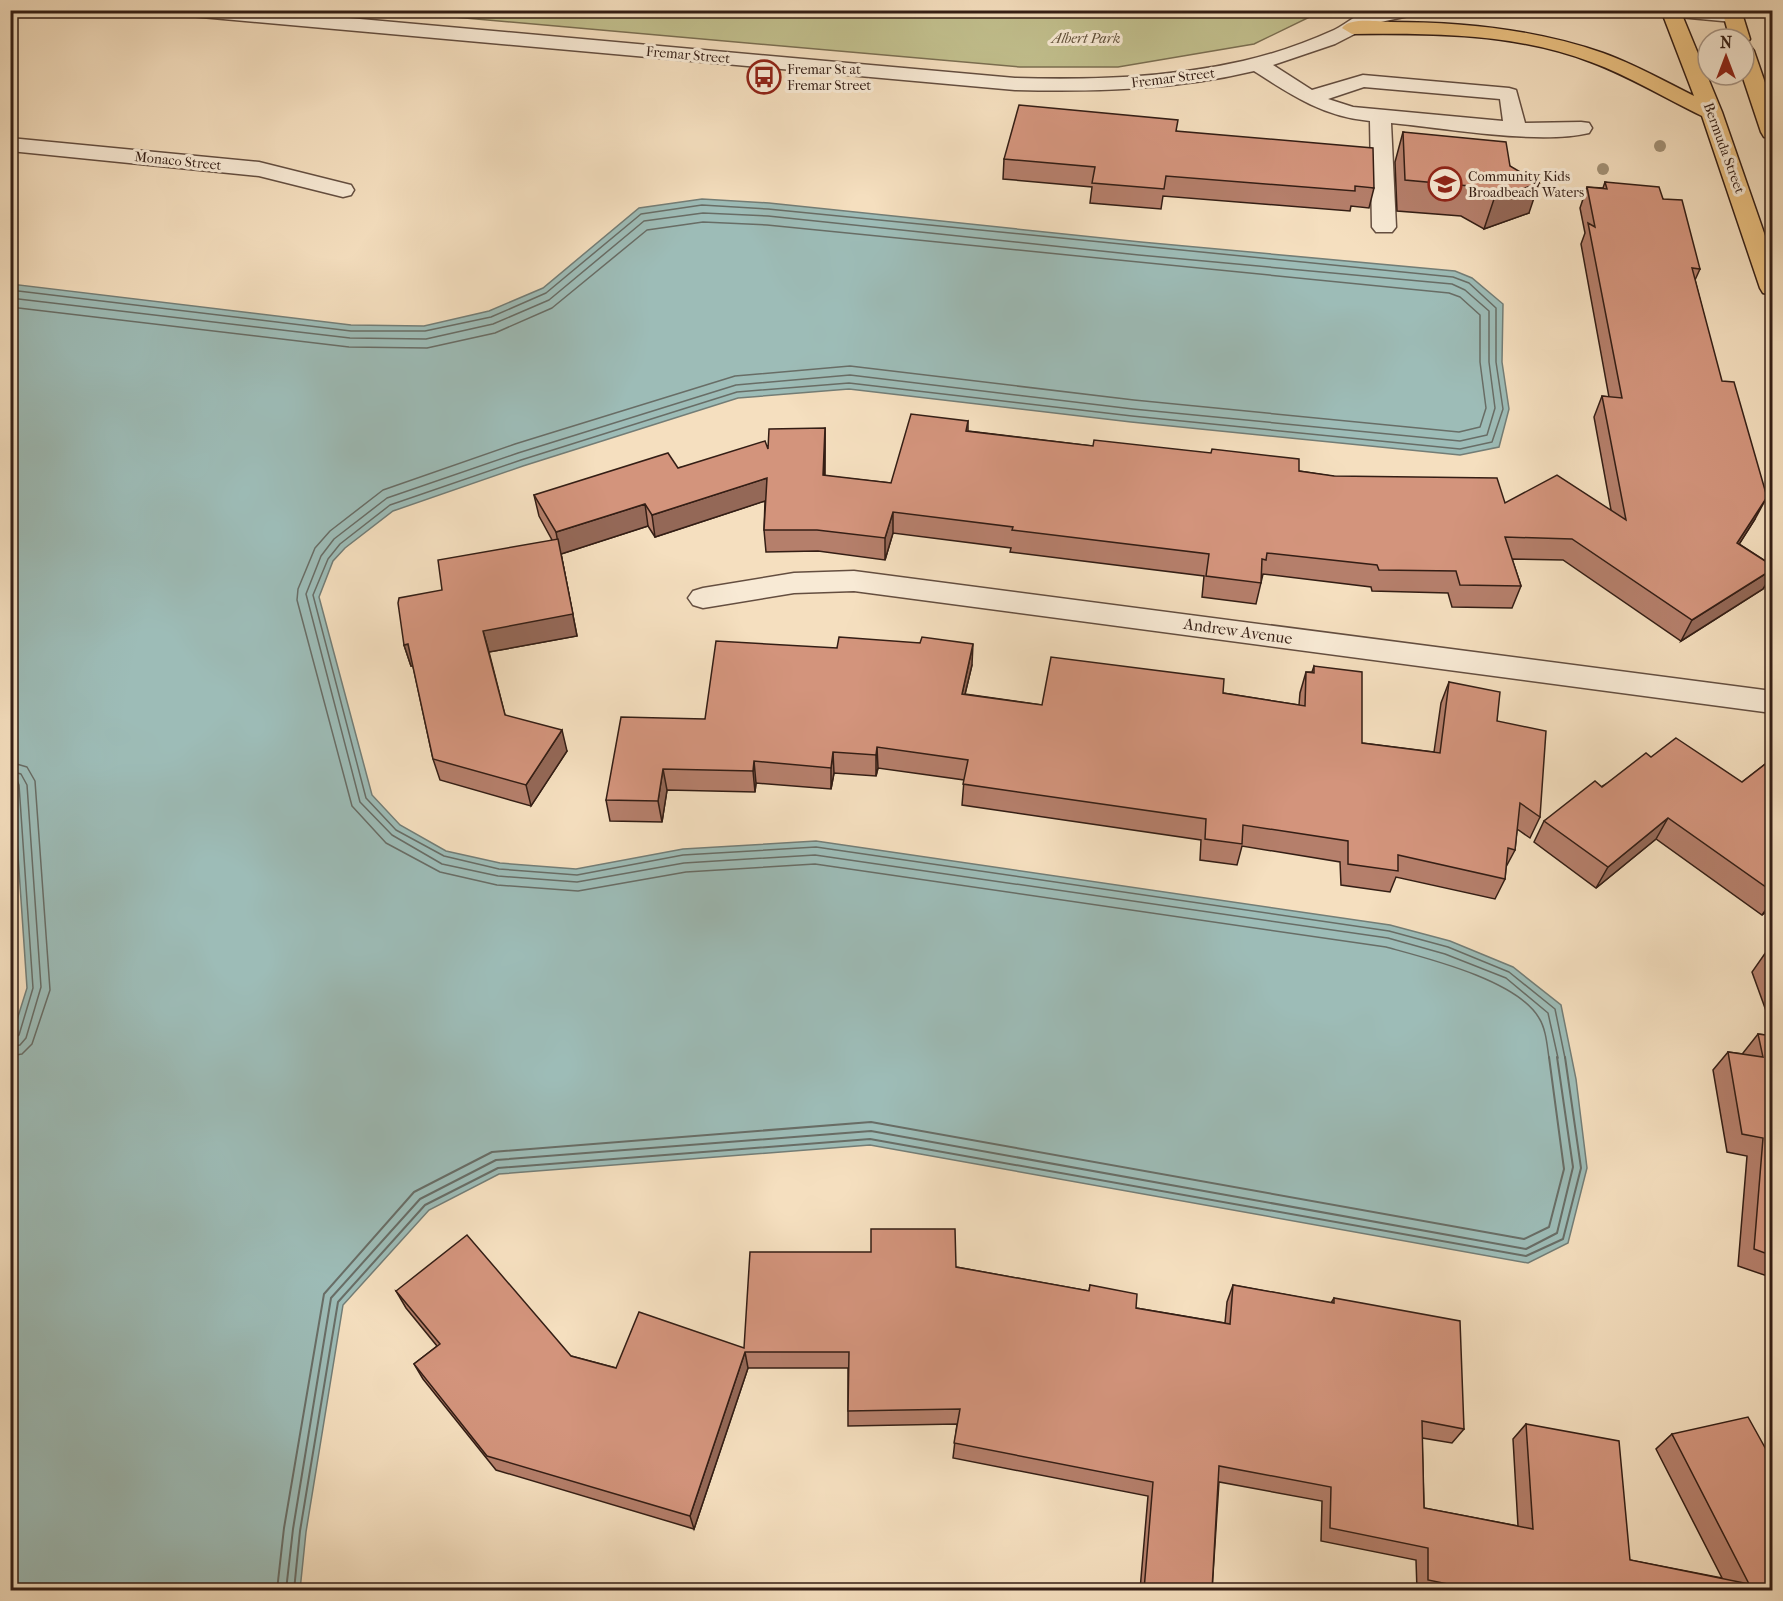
<svg xmlns="http://www.w3.org/2000/svg" width="1783" height="1601" viewBox="0 0 1783 1601" font-family="'IM FELL French Canon',serif">
<rect width="100%" height="100%" fill="#f5dfbf"/>
<filter id="stains"><feTurbulence type="fractalNoise" baseFrequency=".00333" numOctaves="4"/><feColorMatrix values="0 0 0 0 .2 0 0 0 0 .09 0 0 0 0 .02 0 0 0 .5 -.17"/></filter>
<radialGradient id="worn" r=".72"><stop offset=".6" stop-color="#630" stop-opacity="0"/><stop offset="1" stop-color="#630" stop-opacity=".3"/></radialGradient>
<polygon fill="#c2c08e" stroke="#7b6f52" stroke-width="1.5" points="386,11 1322,10 1322,11 1254,44 1118,67 1020,67"/>
<polygon fill="#9dbcb7" stroke="#737d76" stroke-width="1.5" points="702,199 769,203 1141,242 1455,271 1472,278 1503,304 1502,362 1509,409 1499,447 1460,455 1131,422 849,389 738,398 523,466 393,511 345,548 333,561 319,597 372,795 400,825 446,851 500,863 576,869 683,849 816,841 1390,925 1450,941 1513,967 1561,1005 1576,1079 1587,1168 1568,1243 1528,1263 870,1145 499,1174 429,1210 343,1305 306,1532 300,1590 11,1590 10,1042 27,988 10,738 11,284 351,325 424,326 489,311 543,288 639,208"/>
<g fill="none" stroke-linecap="round" stroke-linejoin="round">
<g stroke="#686d66" stroke-width="1.5">
<polyline points="10,290 351,331 425,331 491,317 546,293 641,214 702,205 768,209 1453,277 1469,283 1496,308 1496,362 1503,409 1492,442 1460,449 1132,416 849,383 737,392 521,460 390,505 340,544 328,559 313,595 366,798 396,830 444,856 499,869 577,875 683,855 816,847 1389,931 1448,947 1509,972 1555,1009 1565,1058"/>
<polyline points="10,298 350,338 426,339 493,324 549,300 644,221 703,213 768,216 1139,255 1452,284 1465,290 1489,311 1489,362 1495,408 1487,435 1460,441 1133,409 850,375 736,385 518,453 387,498 334,539 321,556 306,594 360,802 392,835 442,864 498,876 577,882 684,863 815,855 1388,938 1445,954 1506,978 1548,1013 1558,1058"/>
<path d="M10,307L349,347L427,348L495,333L552,308L647,230L703,222L767,225L1449,293L1460,297L1480,315V362L1486,408L1480,427L1459,432L1134,400L850,366L735,376L515,444L383,490L330,531L315,548L298,589L297,600L352,806L386,843L440,872L497,885L578,891L686,872L815,864L1386,947C1426,958 1517,980 1539,1018C1546,1029 1547,1045 1549,1058"/>
<polyline points="10,762 27,767 35,781 50,990 32,1044 22,1054 10,1056"/>
<polyline points="10,771 21,774 27,785 41,987 26,1038 20,1045 10,1047"/>
<polyline points="10,779 17,780 19,785 33,988 19,1035 10,1039"/>
</g>
<g stroke="#686d66" stroke-width="2">
<polyline points="277,1590 284,1528 324,1294 414,1192 492,1152 871,1122 1524,1239 1549,1227 1564,1169 1549,1057"/>
<polyline points="286,1590 293,1529 331,1298 420,1199 496,1160 871,1131 1526,1249 1557,1233 1573,1167 1557,1057"/>
<polyline points="294,1590 300,1531 338,1302 425,1205 498,1168 870,1139 1526,1256 1563,1239 1581,1168 1565,1057"/>
</g>
<g stroke="#644e40" stroke-width="3">
<g id="minor">
<path d="M181,10H260L1015,78C1091,80 1168,78 1243,61C1274,54 1305,43 1334,30C1345,25 1359,12 1370,10C1385,8 1404,10 1420,10L1418,14L1376,23L1335,44L1273,65L1312,90L1363,75L1509,88L1516,90L1525,123L1581,122L1589,123L1592,128L1589,133C1538,145 1445,128 1391,123L1396,227L1392,232H1376L1372,227L1370,121C1324,117 1291,95 1254,71C1175,90 1095,92 1015,90L190,16ZM1364,87L1500,99L1503,121L1353,107L1328,99Z"/>
<polygon points="1659,10 1734,10 1743,16 1733,22 1668,16"/>
<polygon points="10,138 259,162 351,185 354,190 351,195 343,197 259,176 10,151"/>
<polygon points="854,571 1772,691 1772,713 854,591 794,593 703,608 693,605 688,598 693,591 703,588 794,573"/>
</g>
</g>
<g stroke="#341e15" stroke-width="3">
<g id="major">
<path d="M1661,10H1680L1722,112L1772,256V295L1763,293L1760,288L1702,116C1665,98 1629,76 1591,62C1515,33 1432,33 1352,34L1342,28C1350,17 1378,22 1390,22C1462,22 1534,29 1603,53C1634,64 1664,81 1694,96Z"/>
<polygon points="1722,10 1741,10 1750,39 1747,43 1744,44 1744,39 1730,39"/>
<polygon points="1744,45 1751,47 1754,51 1772,103 1772,138 1764,137 1761,132 1742,75"/>
</g>
</g>
<use href="#minor" fill="#f8ead5" fill-rule="evenodd"/>
<use href="#major" fill="#eac080" fill-rule="evenodd"/>
</g>
<g fill="#a29075">
<circle cx="1660" cy="146" r="6"/>
<circle cx="1603" cy="169" r="6"/>
</g>
<g fill="#b57f6b" stroke="#341e15" stroke-width="1.5">
<polygon points="1176,131 1374,188 1369,208 1351,206 1350,211 1163,196 1161,209 1090,203 1092,187 1003,179 1004,159"/>
<polygon points="1403,132 1510,166 1529,213 1484,229 1461,216 1397,211 1395,162"/>
<polygon points="1605,182 1663,199 1700,269 1695,280 1755,519 1739,544 1773,566 1773,573 1763,589 1681,641 1563,560 1512,559 1521,586 1512,608 1452,607 1448,593 1372,591 1371,587 1263,574 1256,604 1202,597 1204,576 1010,552 1011,548 893,533 885,560 818,551 766,552 764,530 765,501 655,537 648,526 561,554 577,636 489,652 505,715 567,751 531,806 440,780 433,759 413,666 411,666 404,645 442,590 552,540 539,516 534,495 678,468 768,449 825,428 825,476 891,483 968,421 968,431 1299,471 1505,503 1611,510 1594,417 1602,396 1609,397 1581,244 1585,233 1580,208 1587,187 1603,188"/>
<polygon points="920,643 972,665 965,694 1042,705 1223,693 1299,705 1300,693 1306,672 1312,672 1314,666 1362,743 1434,752 1441,703 1449,682 1497,721 1540,817 1530,838 1517,829 1515,850 1506,867 1505,879 1495,899 1396,877 1390,892 1341,885 1340,862 1242,846 1237,865 1200,860 1201,840 962,805 964,780 878,768 876,776 834,773 831,789 756,783 755,792 667,790 662,822 610,821 606,800 705,719 837,648"/>
<polygon points="1651,757 1742,782 1773,758 1773,906 1762,915 1656,839 1596,888 1534,842 1544,821"/>
<polygon points="1766,952 1773,952 1773,1030 1752,972"/>
<polygon points="1758,1034 1773,1036 1773,1278 1738,1266 1747,1156 1727,1152 1713,1070 1728,1052 1743,1054 1743,1053"/>
<polygon points="956,1267 1089,1291 1090,1285 1136,1308 1225,1323 1227,1302 1233,1285 1331,1303 1334,1298 1464,1429 1452,1443 1422,1438 1424,1508 1518,1526 1513,1439 1526,1424 1630,1560 1722,1578 1656,1449 1672,1434 1773,1590 1417,1590 1416,1560 1321,1541 1322,1501 1219,1482 1212,1590 1140,1590 1148,1496 953,1458 957,1424 848,1426 848,1368 748,1368 694,1529 496,1470 423,1379 414,1364 437,1346 406,1308 396,1291 571,1356 616,1368 744,1348"/>
</g>
<g fill="#946857" stroke="#341e15" stroke-width="1.5">
<polygon points="1539,183 1529,213 1484,229 1494,199"/>
<polygon points="825,428 825,449 824,497 823,475"/>
<polygon points="767,478 768,500 655,537 652,515"/>
<polygon points="1767,497 1755,519 1726,565 1737,543"/>
<polygon points="645,504 648,526 561,554 577,636 489,652 483,631 560,554 556,532"/>
<polygon points="893,512 893,533 885,560 885,538"/>
<polygon points="1773,569 1773,573 1763,589 1681,641 1692,620"/>
<polygon points="408,644 415,666 411,666 404,645"/>
<polygon points="973,644 972,665 960,715 962,694"/>
<polygon points="562,730 567,751 531,806 526,785"/>
<polygon points="877,747 878,768 876,776 876,755"/>
<polygon points="833,752 834,773 831,789 831,768"/>
<polygon points="754,761 756,783 755,792 753,771"/>
<polygon points="663,769 667,790 662,822 658,801"/>
<polygon points="1668,818 1656,839 1596,888 1608,867"/>
<polygon points="1773,900 1773,906 1762,915"/>
<polygon points="745,1352 748,1368 694,1529 690,1516"/>
</g>
<g fill="#d3947c" stroke="#341e15" stroke-width="1.5">
<polygon points="1019,105 1178,120 1176,131 1373,148 1374,188 1355,186 1355,191 1166,176 1164,189 1092,183 1095,167 1004,159"/>
<polygon points="1403,132 1506,142 1510,166 1539,183 1494,199 1470,186 1405,180"/>
<polygon points="1605,182 1659,187 1663,199 1682,200 1700,269 1692,268 1722,381 1734,382 1767,497 1737,543 1773,566 1773,569 1692,620 1572,539 1505,537 1521,586 1460,585 1456,571 1379,570 1377,565 1267,553 1266,560 1262,559 1261,583 1206,576 1209,554 1012,530 1013,527 893,512 885,538 817,530 764,530 767,478 652,515 645,504 556,532 534,495 668,453 678,468 765,441 768,449 769,429 825,428 823,475 891,483 911,414 968,421 966,431 1093,446 1094,440 1211,453 1212,449 1299,459 1299,471 1334,476 1497,478 1505,503 1557,475 1626,520 1602,396 1622,398 1588,223 1595,227 1587,187 1607,189"/>
<polygon points="558,539 573,614 483,631 505,715 562,730 526,785 433,759 408,644 404,645 398,603 399,598 442,590 438,560"/>
<polygon points="839,637 920,643 922,637 973,644 962,694 1042,705 1051,657 1224,679 1223,693 1305,706 1306,672 1314,673 1314,666 1362,672 1362,743 1440,753 1449,682 1500,692 1497,721 1546,731 1540,817 1520,803 1515,850 1508,848 1505,879 1398,855 1398,871 1348,864 1348,841 1243,825 1242,844 1205,839 1206,819 963,784 968,760 877,747 876,755 833,752 831,768 754,761 753,771 663,769 658,801 606,800 621,717 705,719 716,641 837,648"/>
<polygon points="1676,738 1742,782 1773,758 1773,892 1668,818 1608,867 1544,821 1595,781 1602,787 1646,753 1651,757"/>
<polygon points="1766,952 1773,952 1773,969"/>
<polygon points="1758,1034 1773,1036 1773,1256 1754,1249 1763,1138 1742,1134 1728,1052 1763,1057"/>
<polygon points="871,1229 955,1229 956,1267 1089,1291 1090,1285 1137,1294 1136,1308 1230,1324 1233,1285 1334,1303 1334,1298 1460,1321 1464,1429 1422,1421 1424,1508 1533,1529 1526,1424 1619,1441 1630,1560 1749,1584 1672,1434 1748,1417 1773,1462 1773,1590 1477,1590 1428,1580 1428,1548 1330,1528 1331,1487 1219,1466 1212,1590 1144,1590 1153,1482 954,1443 960,1409 848,1411 849,1352 745,1352 690,1516 487,1456 414,1364 440,1344 396,1291 467,1235 571,1356 616,1368 639,1312 744,1348 750,1252 871,1252"/>
</g>
<defs>
<g id="bus-ring" transform="scale(1.725)"><circle r="9.5" fill="#f8ead5" stroke="#8f2418" stroke-width="1.5"/><path d="M-5-6H5V4H4V6H2V4H-2V6H-4V4H-5ZM-3.5-4V0h7V-4ZM-3.5 1.2v1.5H-2V1.2ZM2 1.2v1.5H3.5V1.2Z" fill="#8f2418"/></g>
<g id="school-ring" transform="scale(1.725)"><circle r="9.5" fill="#f8ead5" stroke="#8f2418" stroke-width="1.5"/><path d="M0-5L7-2L0 1L-7-2ZM-4 1L0 2.5L4 1V4Q0 6-4 4Z" fill="#8f2418"/></g>
</defs>
<g fill-rule="evenodd">
<use href="#bus-ring" x="764" y="77"/>
<use href="#school-ring" x="1445" y="184"/>
</g>
<g text-anchor="middle" dominant-baseline="central" stroke-width="6" stroke-linejoin="round" paint-order="stroke">
<g font-size="14" font-style="italic" fill="#5f4f39" stroke="#f8ead5">
<text x="1086" y="38">Albert Park</text>
</g>
<g font-size="14" fill="#341e15" stroke="#f8ead5">
<text transform="translate(688 55) rotate(5)">Fremar Street</text>
<text transform="translate(1173 78) rotate(-7)">Fremar Street</text>
<text transform="translate(1724 148) rotate(70)">Bermuda Street</text>
<text transform="translate(178 161) rotate(6)">Monaco Street</text>
</g>
<g font-size="14" fill="#341e15" stroke="#f8ead5" text-anchor="start">
<text x="787" y="69">Fremar St at<tspan x="787" dy="16">Fremar Street</tspan></text>
<text x="1468" y="176">Community Kids<tspan x="1468" dy="16">Broadbeach Waters</tspan></text>
</g>
<g font-size="16" fill="#341e15" stroke="#f8ead5">
<text transform="translate(1238 631) rotate(8)">Andrew Avenue</text>
</g>
</g>
<rect width="1783" height="1601" fill="none" stroke="#f5dfbf" stroke-width="36"/>
<rect x="12" y="12" width="1759" height="1577" fill="none" stroke="#341e15" stroke-width="3"/>
<rect x="18" y="18" width="1747" height="1565" fill="none" stroke="#341e15" stroke-width="1.5"/>
<g transform="translate(1726 57)"><circle r="28" fill="#f8ead5" stroke="#aa9888" stroke-width="1.5"/>
<path d="M0-4.5L10 22L0 15L-10 22Z" fill="#8f2418"/>
<text y="-9" font-size="16" font-weight="bold" text-anchor="middle" fill="#341e15">N</text>
</g>
<rect width="100%" height="100%" filter="url(#stains)"/>
<rect width="100%" height="100%" fill="url(#worn)"/>
</svg>
